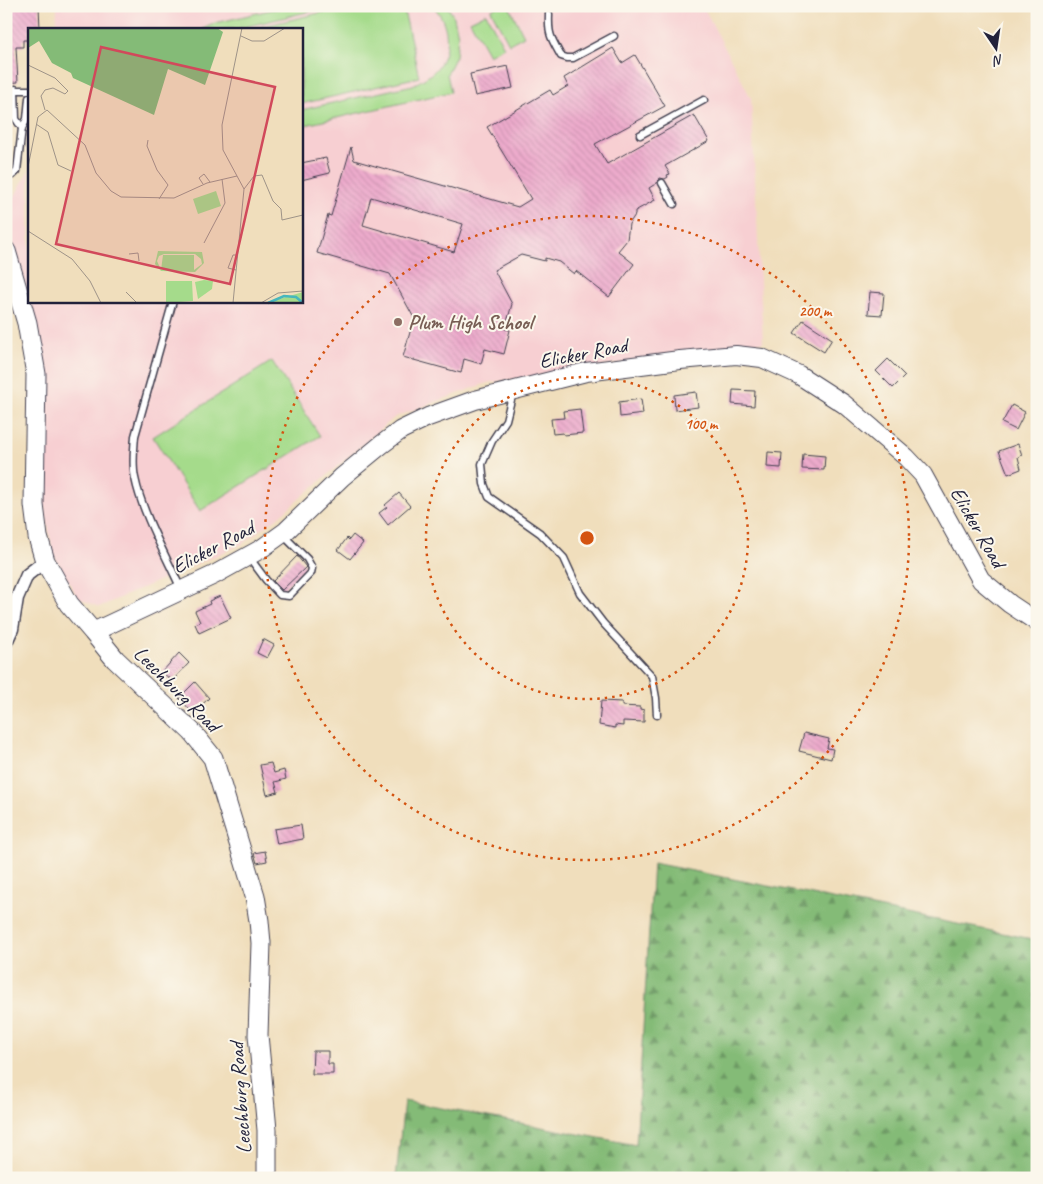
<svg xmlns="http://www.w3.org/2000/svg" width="1043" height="1184" viewBox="0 0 1043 1184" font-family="Caveat,sans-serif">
<defs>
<pattern id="forest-firs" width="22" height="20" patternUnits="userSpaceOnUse" patternTransform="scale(1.25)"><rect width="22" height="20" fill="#84bb77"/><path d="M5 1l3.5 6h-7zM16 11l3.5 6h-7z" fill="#6c9863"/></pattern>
<pattern id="building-back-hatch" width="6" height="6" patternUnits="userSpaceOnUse" patternTransform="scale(1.25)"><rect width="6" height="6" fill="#edabcc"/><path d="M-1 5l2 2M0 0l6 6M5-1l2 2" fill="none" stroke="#cb93b0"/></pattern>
</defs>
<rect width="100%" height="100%" fill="#fbf7ec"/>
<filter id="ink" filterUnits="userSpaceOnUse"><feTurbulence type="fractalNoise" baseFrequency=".02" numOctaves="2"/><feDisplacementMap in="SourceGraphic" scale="10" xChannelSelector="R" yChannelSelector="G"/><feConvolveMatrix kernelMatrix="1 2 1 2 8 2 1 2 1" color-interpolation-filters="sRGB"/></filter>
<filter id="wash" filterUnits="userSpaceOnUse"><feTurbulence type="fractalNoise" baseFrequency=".0096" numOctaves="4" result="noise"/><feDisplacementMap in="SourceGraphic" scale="20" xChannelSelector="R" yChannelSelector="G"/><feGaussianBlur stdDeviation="1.12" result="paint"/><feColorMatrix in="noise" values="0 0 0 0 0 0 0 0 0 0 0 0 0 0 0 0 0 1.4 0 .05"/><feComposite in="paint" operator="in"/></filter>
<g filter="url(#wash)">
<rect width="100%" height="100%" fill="#f0debc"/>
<g fill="#f7cfd2">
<polygon points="57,6 703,6 751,98 763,342 487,383 395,417 277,518 242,544 99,607 78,598 53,554 43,500 29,301 301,301 301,29 56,29"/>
<polygon points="29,170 29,300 6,224 6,212"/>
</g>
<g fill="#a5db8b" stroke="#647e63">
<polygon points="287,6 333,6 236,29 203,29 215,23"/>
<polygon points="349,6 403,6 419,77 301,104 301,29 251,29"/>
<path d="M433,6H447L454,17L458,36L456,56L447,74L451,92L301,126V110L413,85C422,80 431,76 438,67C451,49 449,22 433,6Z"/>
<polygon points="497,6 509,6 524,36 509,44 491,10"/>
<polygon points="486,13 504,47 489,55 470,21"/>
<polygon points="272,361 320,436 200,511 153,437"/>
</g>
<polygon fill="url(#forest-firs)" stroke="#536e59" points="653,863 1037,940 1037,1178 396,1178 404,1101 636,1145"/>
<g id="blocks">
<g fill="url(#building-back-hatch)" fill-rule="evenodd">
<polygon points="6,6 39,6 40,29 29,29 29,40 23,40 23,47 16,47 18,82 6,83"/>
<path d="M613,48L622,63L635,55L665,106L595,144L607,164L694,115L709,141L665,166L670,174L667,175L668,177L665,179L660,178L657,183L649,188L655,200L635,211V215L629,224L627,240L618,251L634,264L609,297L576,271L574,274L559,262L545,258V261L521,255L494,270L512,304L505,329L510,330L504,354L485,349L481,364L464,359L461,373L403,357L414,318L390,274L317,253L328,215L331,216L351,147L354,160L518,207L531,199L487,127L550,90L553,95L568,86L564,78ZM371,197L463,224L454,252L363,225Z"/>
<polygon points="508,66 513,88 475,96 470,74"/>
<polygon points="326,158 330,173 301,180 301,163"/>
<polygon points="870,292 884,293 882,315 868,314"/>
<polygon points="803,320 832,339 824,352 794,333"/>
<polygon points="888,359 905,376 893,388 876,371"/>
<polygon points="733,390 755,391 754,406 732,404"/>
<polygon points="696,392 698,407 675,410 674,395"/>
<polygon points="641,399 643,414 620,417 619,402"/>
<polygon points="1012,405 1025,412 1016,430 1002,423"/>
<polygon points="580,409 583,433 564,435 563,433 553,434 551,419 564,418 563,411"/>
<polygon points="1018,444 1022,455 1018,457 1021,469 1008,474 999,451"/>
<polygon points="768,452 782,453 781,468 767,467"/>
<polygon points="803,454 825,456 824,470 802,469"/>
<polygon points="399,493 410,506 388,525 379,513 387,507 385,505"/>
<polygon points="353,535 363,543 350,559 338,550 347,538 349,540"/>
<polygon points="297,556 306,567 282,590 273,581"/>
<polygon points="220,596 231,618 199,633 195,624 200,622 195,611 210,604 209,601"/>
<polygon points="263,639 274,645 267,658 257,653"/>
<polygon points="179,653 189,663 172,681 162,672"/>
<polygon points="195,682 209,698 193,713 179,698"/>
<polygon points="601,701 622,702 622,706 640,707 640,709 644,710 644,722 623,721 623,726 615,725 615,728 599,725"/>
<polygon points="804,733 829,739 827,748 833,749 831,759 799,751"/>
<polygon points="271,763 274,773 284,770 286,779 275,782 278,792 267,795 260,765"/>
<polygon points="301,825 303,839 277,844 274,829"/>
<polygon points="265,851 267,861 257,863 254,853"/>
<polygon points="313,1051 328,1051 328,1064 333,1064 333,1074 312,1074"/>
</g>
</g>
</g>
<g filter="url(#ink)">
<use href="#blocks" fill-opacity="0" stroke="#413e4e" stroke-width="1"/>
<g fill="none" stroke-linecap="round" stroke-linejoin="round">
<g stroke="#413e4e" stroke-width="9">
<g id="lane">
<path d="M549,14C548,35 551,38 561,56L567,58H573L614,36"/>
<polyline points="15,89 16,119 22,128"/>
<polyline points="6,90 29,90"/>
<polyline points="640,135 704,100"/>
<polyline points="6,176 13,175 17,171 22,128 27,119 29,98"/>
<polyline points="662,183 674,204"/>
<path d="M173,301L135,436C134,450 132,464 135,478C142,513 166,556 181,589"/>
<polyline points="513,392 506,420 492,441 482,464 484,484 489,497 540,533 564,558 580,593 603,623 652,676 656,698 657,715"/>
<polyline points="249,557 266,580 280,595 289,596 311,573 312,568 307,559 283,535"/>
</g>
</g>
<g stroke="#413e4e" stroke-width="15">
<polyline id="street" points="6,642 12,629 17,598 27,575 45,561"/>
</g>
<g stroke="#413e4e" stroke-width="20">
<polyline id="secondary" points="93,632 214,575 261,549 286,531 342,477 381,445 401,430 428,417 475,400 586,372 680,360 736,355 762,358 799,375 844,404 906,457 923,475 981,580 1010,604 1037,622"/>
</g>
<g stroke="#413e4e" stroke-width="21">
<polyline id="primary" points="6,251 27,323 36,374 34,505 38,537 45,561 69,604 93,632 115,659 192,732 213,758 255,896 259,921 261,943 258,1035 267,1130 267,1178"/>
</g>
<use href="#lane" stroke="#fff" stroke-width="6"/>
<use href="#street" stroke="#fff" stroke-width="12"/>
<use href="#secondary" stroke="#fff" stroke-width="18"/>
<use href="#primary" stroke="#fff" stroke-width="19"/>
</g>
</g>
<g fill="none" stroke="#d45411" stroke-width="2.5" stroke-dasharray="2.5 5">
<circle cx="587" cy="538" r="161"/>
<circle cx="587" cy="538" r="322"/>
</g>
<circle fill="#8d6e63" stroke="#fbf7ec" stroke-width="2" cx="398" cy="322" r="5"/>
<g text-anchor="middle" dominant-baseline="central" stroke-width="4" stroke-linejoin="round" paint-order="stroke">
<g font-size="21" font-weight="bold" fill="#785e54" stroke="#fbf7ec" text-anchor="start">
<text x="408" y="322">Plum High School</text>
</g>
<g font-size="21" fill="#22223b" stroke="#fbf7ec">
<text transform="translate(583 353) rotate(-11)">Elicker Road</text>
<text transform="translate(978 527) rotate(60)">Elicker Road</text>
<text transform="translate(213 547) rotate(-28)">Elicker Road</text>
<text transform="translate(177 689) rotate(45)">Leechburg Road</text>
<text transform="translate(240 1098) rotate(-94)">Leechburg Road</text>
</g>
</g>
<g transform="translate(28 28)">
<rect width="275" height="275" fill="#f0debc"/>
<path d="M188,163L193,178L170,186L165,171ZM130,223L174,224L176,235L167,244L133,243L127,236ZM136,226H167L173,231L174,236L166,242V227H135L133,242L129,233L131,228ZM176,252L185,253L184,261L170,271L167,254ZM138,253H164L165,273L138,275Z" fill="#a5db8b" fill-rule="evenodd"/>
<path d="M0,0H189L195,4L177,57L140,41L126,87L45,50L43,45L24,35L11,13L0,20Z" fill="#84bb77"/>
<path d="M275,264V275H244L248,272Z" fill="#a5db8b"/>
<path fill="none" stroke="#47b7bd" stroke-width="2.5" d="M240,275L256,268L268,269L275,275"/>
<path fill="none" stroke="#9e9388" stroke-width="1" d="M213,8L224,13H236L257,0M0,37L27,50L40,63L37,66L25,60L17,62L13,68L17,82M8,96L20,104L30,137L43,143M120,112L119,118L129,142L140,157L131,171M0,139L10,89L19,82L57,117L68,145L83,163L93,169L146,170L179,155L209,148M175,156L171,150L176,146L182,154M216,161L226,148L234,147L245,173L253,181L254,192L275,187M0,203L44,231L62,253L73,275M176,215L197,175L194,151M101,226L110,225L111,233M208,242L200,240L205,227H210M98,264L109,275M205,275L216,161L195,122L194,97L214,0M233,275L250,265L275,263"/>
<path fill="#d1495b" fill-opacity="0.15" stroke="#d1495b" stroke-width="2.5" d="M73,19L247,59L202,256L28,216Z"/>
<rect width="275" height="275" fill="none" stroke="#22223b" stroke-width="2.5"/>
</g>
<circle cx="587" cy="538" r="8" fill="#d45411" stroke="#fbf7ec" stroke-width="2.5"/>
<g font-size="15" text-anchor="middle" font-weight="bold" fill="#d45411" stroke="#fbf7ec" stroke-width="4" stroke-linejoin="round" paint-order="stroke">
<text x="815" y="316">200 m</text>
<text x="701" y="429">100 m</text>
</g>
<rect width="1043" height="1184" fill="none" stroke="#fbf7ec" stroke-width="25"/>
<g transform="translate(996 48) rotate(167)" stroke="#fbf7ec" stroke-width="4" paint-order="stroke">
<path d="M0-4L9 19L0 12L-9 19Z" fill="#22223b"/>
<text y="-8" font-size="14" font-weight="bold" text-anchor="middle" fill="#22223b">N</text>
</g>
</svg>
